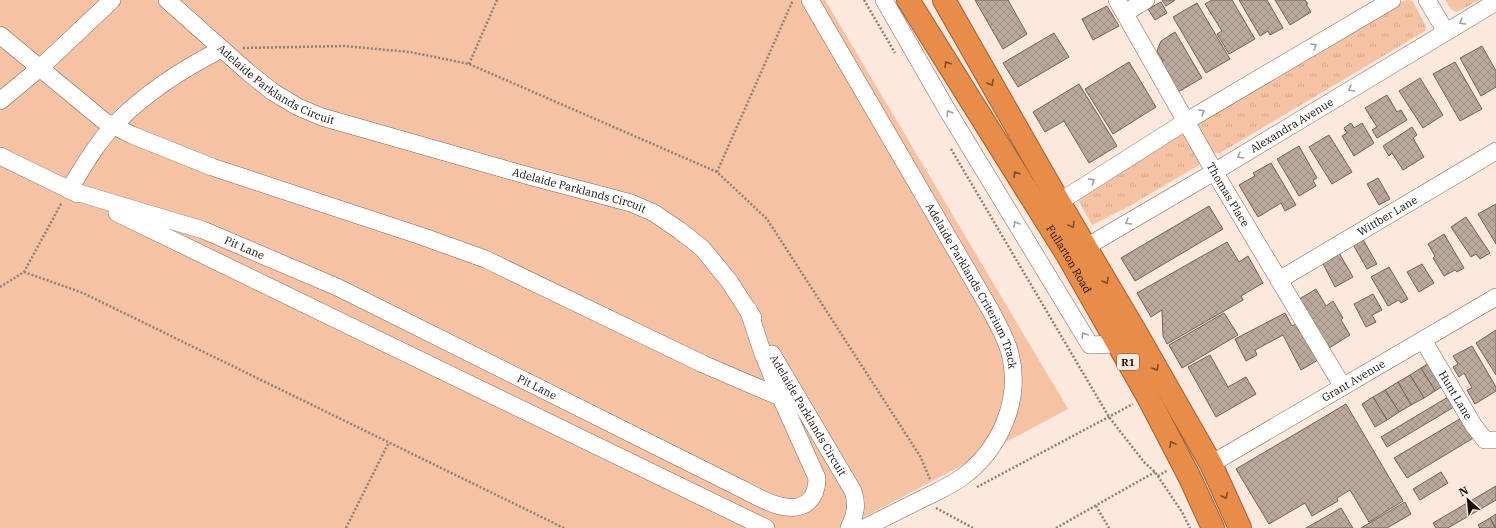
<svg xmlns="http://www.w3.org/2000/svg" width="1496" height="528" viewBox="0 0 1496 528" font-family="'IBM Plex Serif',serif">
<defs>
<pattern id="grass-tufts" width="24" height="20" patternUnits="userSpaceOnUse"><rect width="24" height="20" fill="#f5c3a4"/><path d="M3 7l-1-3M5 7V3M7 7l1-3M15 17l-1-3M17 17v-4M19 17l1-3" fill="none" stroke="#d1a68c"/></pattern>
<pattern id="building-cross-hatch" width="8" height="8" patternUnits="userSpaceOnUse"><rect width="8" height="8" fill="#bba89d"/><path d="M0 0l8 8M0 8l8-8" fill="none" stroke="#a08f86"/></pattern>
</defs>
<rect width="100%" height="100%" fill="#fce8dc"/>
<g fill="url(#grass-tufts)">
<polygon points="1409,0 1413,2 1425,24 1426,28 1425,31 1220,153 1214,153 1211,150 1198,126 1202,120 1403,1"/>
<polygon points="1445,0 1479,0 1457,12 1451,9"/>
<polygon points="1185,132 1201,162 1199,165 1126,208 1092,225 1077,198"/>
</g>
<polygon fill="#f5c3a4" points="0,0 825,0 1068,409 844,528 0,528"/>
<g fill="url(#building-cross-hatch)" stroke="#736257">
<polygon points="975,0 1008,0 1027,34 1003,49"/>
<polygon points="1162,0 1175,0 1166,6"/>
<polygon points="1212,0 1232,0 1255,39 1229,54 1217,34 1222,31 1205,4"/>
<polygon points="1239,0 1267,0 1283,28 1270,35 1268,31 1260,36"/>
<polygon points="1275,0 1305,0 1308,4 1306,4 1311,12 1290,25"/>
<polygon points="1161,2 1167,13 1155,20 1148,9"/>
<polygon points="1197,3 1230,59 1206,73 1173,17"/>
<polygon points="1107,6 1119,26 1093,40 1082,19"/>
<polygon points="1175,32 1202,78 1178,92 1161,62 1163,61 1157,51 1161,41"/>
<polygon points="1054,33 1069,57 1018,87 1003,63"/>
<polygon points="1482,46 1496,71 1496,87 1481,96 1460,58"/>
<polygon points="1129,62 1156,107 1113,134 1085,89"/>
<polygon points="1455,62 1482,109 1460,121 1433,74"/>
<polygon points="1420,78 1443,115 1423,128 1399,91"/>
<polygon points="1079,84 1117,146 1089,163 1064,121 1045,132 1033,112"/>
<polygon points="1387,95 1397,112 1401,110 1407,120 1377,138 1372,130 1377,127 1365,108"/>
<polygon points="1351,123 1354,128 1362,123 1374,143 1354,156 1342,136 1347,133 1344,128"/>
<polygon points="1412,127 1417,135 1413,138 1424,157 1403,170 1392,153 1389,156 1383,146"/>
<polygon points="1329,135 1352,172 1332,184 1309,147"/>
<polygon points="1299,146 1317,178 1313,180 1316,186 1299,196 1277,159"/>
<polygon points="1271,163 1296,205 1285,211 1281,203 1258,217 1239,185 1255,176 1253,173"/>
<polygon points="1378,178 1390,199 1379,205 1367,184"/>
<polygon points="1496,204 1496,244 1478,214"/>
<polygon points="1209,206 1223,229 1135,281 1121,258"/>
<polygon points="1466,217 1490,253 1480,259 1476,254 1471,257 1451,227"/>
<polygon points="1444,234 1464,268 1457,272 1455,270 1444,276 1433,258 1435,256 1428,244"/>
<polygon points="1361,236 1377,264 1367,269 1351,241"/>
<polygon points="1227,242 1239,262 1248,256 1263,283 1241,296 1243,300 1167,344 1163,336 1162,310 1151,317 1137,293"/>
<polygon points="1339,253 1353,277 1335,287 1322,262"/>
<polygon points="1422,264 1434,283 1419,292 1407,272"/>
<polygon points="1389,267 1408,299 1401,303 1399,300 1388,306 1371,277"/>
<polygon points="1316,289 1326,306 1333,301 1343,318 1341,320 1350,335 1329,348 1296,301"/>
<polygon points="1373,294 1382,310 1372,315 1376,322 1366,327 1354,304"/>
<polygon points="1224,313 1238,335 1182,368 1169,345"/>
<polygon points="1285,313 1292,326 1298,323 1318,360 1301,370 1283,335 1255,350 1257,355 1246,361 1235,339"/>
<polygon points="1496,330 1496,375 1476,343"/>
<polygon points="1472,346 1496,387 1496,391 1475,404 1467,390 1472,388 1464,373 1459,377 1453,367 1458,364 1453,356"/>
<polygon points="1210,355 1228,387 1246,377 1256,394 1216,417 1188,367"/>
<polygon points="1433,361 1446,384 1435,391 1421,368"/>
<polygon points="1421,368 1435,391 1424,398 1410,375"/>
<polygon points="1410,375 1424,398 1411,405 1398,382"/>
<polygon points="1398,382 1411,405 1399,412 1385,390"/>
<polygon points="1385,390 1399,412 1387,420 1373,397"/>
<polygon points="1453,394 1459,404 1387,447 1381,437"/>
<polygon points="1373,397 1387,420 1375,427 1362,404"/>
<polygon points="1346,404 1403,501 1369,522 1350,490 1337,498 1338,501 1312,516 1305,503 1269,524 1236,469"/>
<polygon points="1463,417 1475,437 1407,478 1394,458"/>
<polygon points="1441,472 1448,483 1420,500 1413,489"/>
<polygon points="1496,486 1496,500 1448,528 1436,528 1433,523"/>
<polygon points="1405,502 1411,514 1387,528 1361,528"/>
<polygon points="1341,508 1353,528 1306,528"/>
<polygon points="1496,514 1496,528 1490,518"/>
<polygon points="1490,518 1495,528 1480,528 1478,525"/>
</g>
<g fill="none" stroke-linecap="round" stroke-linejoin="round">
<g stroke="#78675c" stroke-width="18">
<g id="minor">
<path id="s1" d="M167,0L249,73L273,92L298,107L322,117L529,176L631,203L654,213L679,230L702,248L729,281L753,318"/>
<path id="s2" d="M810,0L991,311C998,325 1006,338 1010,353C1022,400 1000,450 961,478C950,486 936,492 924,498C904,508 884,518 864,528"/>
<polyline points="884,0 946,108 1090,345 1118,344"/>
<path id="s3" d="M1117,0L1218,178L1343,387"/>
<polyline points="1427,0 1446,32"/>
<polyline points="1125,13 1146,0"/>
<polyline points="0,35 104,121 132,135 212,167 424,237 485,259 703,364 787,400"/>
<polyline points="0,101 40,68 112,0"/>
<polyline points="0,156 78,194"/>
<path id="s4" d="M69,190L203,230L337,287L736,486C755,495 790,519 809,501C815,495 817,487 817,478L781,398L762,351L748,309"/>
<path d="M69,190C83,167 97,142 117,122C147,92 184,68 222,49"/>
<polyline points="1059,202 1185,122 1392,0"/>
<polyline points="117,213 766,528"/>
<path id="s5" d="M1086,247L1214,172L1496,2"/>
<path id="s6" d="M1279,280L1496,151"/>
<path id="s7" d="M1423,340L1474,426L1485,440H1496"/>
<path id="s8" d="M772,354L853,491C858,505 855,516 849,528"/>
<path id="s9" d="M1211,464L1496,297"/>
</g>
</g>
<g stroke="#9e6033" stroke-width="24">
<g id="highway">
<path id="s10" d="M908,0L1068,256L1148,397L1190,478L1213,528"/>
<polyline points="944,0 1059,202 1137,334 1211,464 1240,528"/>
</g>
</g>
<g stroke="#8d7f77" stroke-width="2.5" stroke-dasharray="2 2" stroke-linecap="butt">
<polyline points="864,0 895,53"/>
<polyline points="243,48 344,46 410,52 469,64 717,172 767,219 920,456 930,479"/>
<polyline points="469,64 497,0"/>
<polyline points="951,149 1109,417 1144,462 1155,472 1182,512 1190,528"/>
<polyline points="717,172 793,0"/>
<polyline points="24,272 83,293 564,528"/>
<polyline points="0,287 24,272 62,202"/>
<polyline points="1158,476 1168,470"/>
<polyline points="977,487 1133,404"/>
<polyline points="1096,506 1109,528"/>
<polyline points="936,508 973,528"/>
<polyline points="346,528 389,442"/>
<polyline points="1056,528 1155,472"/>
</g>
<use href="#minor" stroke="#fff" stroke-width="17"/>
<use href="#highway" stroke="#e88c49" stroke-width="22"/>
</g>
<defs><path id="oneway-chevron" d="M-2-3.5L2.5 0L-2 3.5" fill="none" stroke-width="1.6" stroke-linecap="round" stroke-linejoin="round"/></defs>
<g stroke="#a29f9d">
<use href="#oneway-chevron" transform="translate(1462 22) rotate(149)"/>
<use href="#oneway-chevron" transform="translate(1314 46) rotate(-30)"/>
<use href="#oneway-chevron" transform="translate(1351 89) rotate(149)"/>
<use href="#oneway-chevron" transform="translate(1202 112) rotate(-30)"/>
<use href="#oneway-chevron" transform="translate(949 113) rotate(-121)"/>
<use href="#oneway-chevron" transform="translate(1240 156) rotate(149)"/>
<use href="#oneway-chevron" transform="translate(1092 181) rotate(-33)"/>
<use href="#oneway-chevron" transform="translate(1128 222) rotate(150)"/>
<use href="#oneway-chevron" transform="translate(1016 224) rotate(-121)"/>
<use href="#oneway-chevron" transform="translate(1084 335) rotate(-122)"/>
</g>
<g stroke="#7f4e2a">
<use href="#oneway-chevron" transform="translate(947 64) rotate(-122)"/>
<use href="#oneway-chevron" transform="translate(991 83) rotate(60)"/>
<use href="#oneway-chevron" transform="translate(1016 174) rotate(-122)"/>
<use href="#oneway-chevron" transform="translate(1072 225) rotate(59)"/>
<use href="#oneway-chevron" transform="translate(1106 281) rotate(60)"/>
<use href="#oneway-chevron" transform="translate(1156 368) rotate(60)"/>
<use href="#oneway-chevron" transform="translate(1172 444) rotate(-118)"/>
<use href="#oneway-chevron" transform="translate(1225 496) rotate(65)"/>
</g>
<g text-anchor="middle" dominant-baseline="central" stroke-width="3" stroke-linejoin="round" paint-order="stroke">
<rect fill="#fce8dc" stroke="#5b504a" stroke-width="1" x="1117" y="354" width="22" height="16" rx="3"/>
<g font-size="10" font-weight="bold" fill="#160f0b">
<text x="1128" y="362">R1</text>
</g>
<g font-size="11" fill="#160f0b" stroke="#fce8dc">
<text stroke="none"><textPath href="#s1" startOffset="139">Adelaide Parklands Circuit</textPath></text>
<text stroke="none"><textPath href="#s5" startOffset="239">Alexandra Avenue</textPath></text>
<text stroke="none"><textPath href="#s1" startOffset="463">Adelaide Parklands Circuit</textPath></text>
<text stroke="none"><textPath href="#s3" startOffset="224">Thomas Place</textPath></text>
<text stroke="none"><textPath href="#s6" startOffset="126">Wittber Lane</textPath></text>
<text stroke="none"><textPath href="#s4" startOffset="185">Pit Lane</textPath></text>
<text stroke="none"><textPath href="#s10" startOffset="305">Fullarton Road</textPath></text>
<text stroke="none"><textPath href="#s2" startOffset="329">Adelaide Parklands Criterium Track</textPath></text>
<text stroke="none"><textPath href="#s9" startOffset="165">Grant Avenue</textPath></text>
<text stroke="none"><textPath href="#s4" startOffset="509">Pit Lane</textPath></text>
<text stroke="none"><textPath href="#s7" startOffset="64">Hunt Lane</textPath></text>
<text stroke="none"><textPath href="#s8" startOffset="71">Adelaide Parklands Circuit</textPath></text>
</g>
</g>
<g transform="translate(1468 500) rotate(333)" stroke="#fce8dc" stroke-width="3" paint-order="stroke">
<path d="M0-3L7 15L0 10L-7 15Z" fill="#160f0b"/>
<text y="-6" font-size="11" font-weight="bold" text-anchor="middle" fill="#160f0b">N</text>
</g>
</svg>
